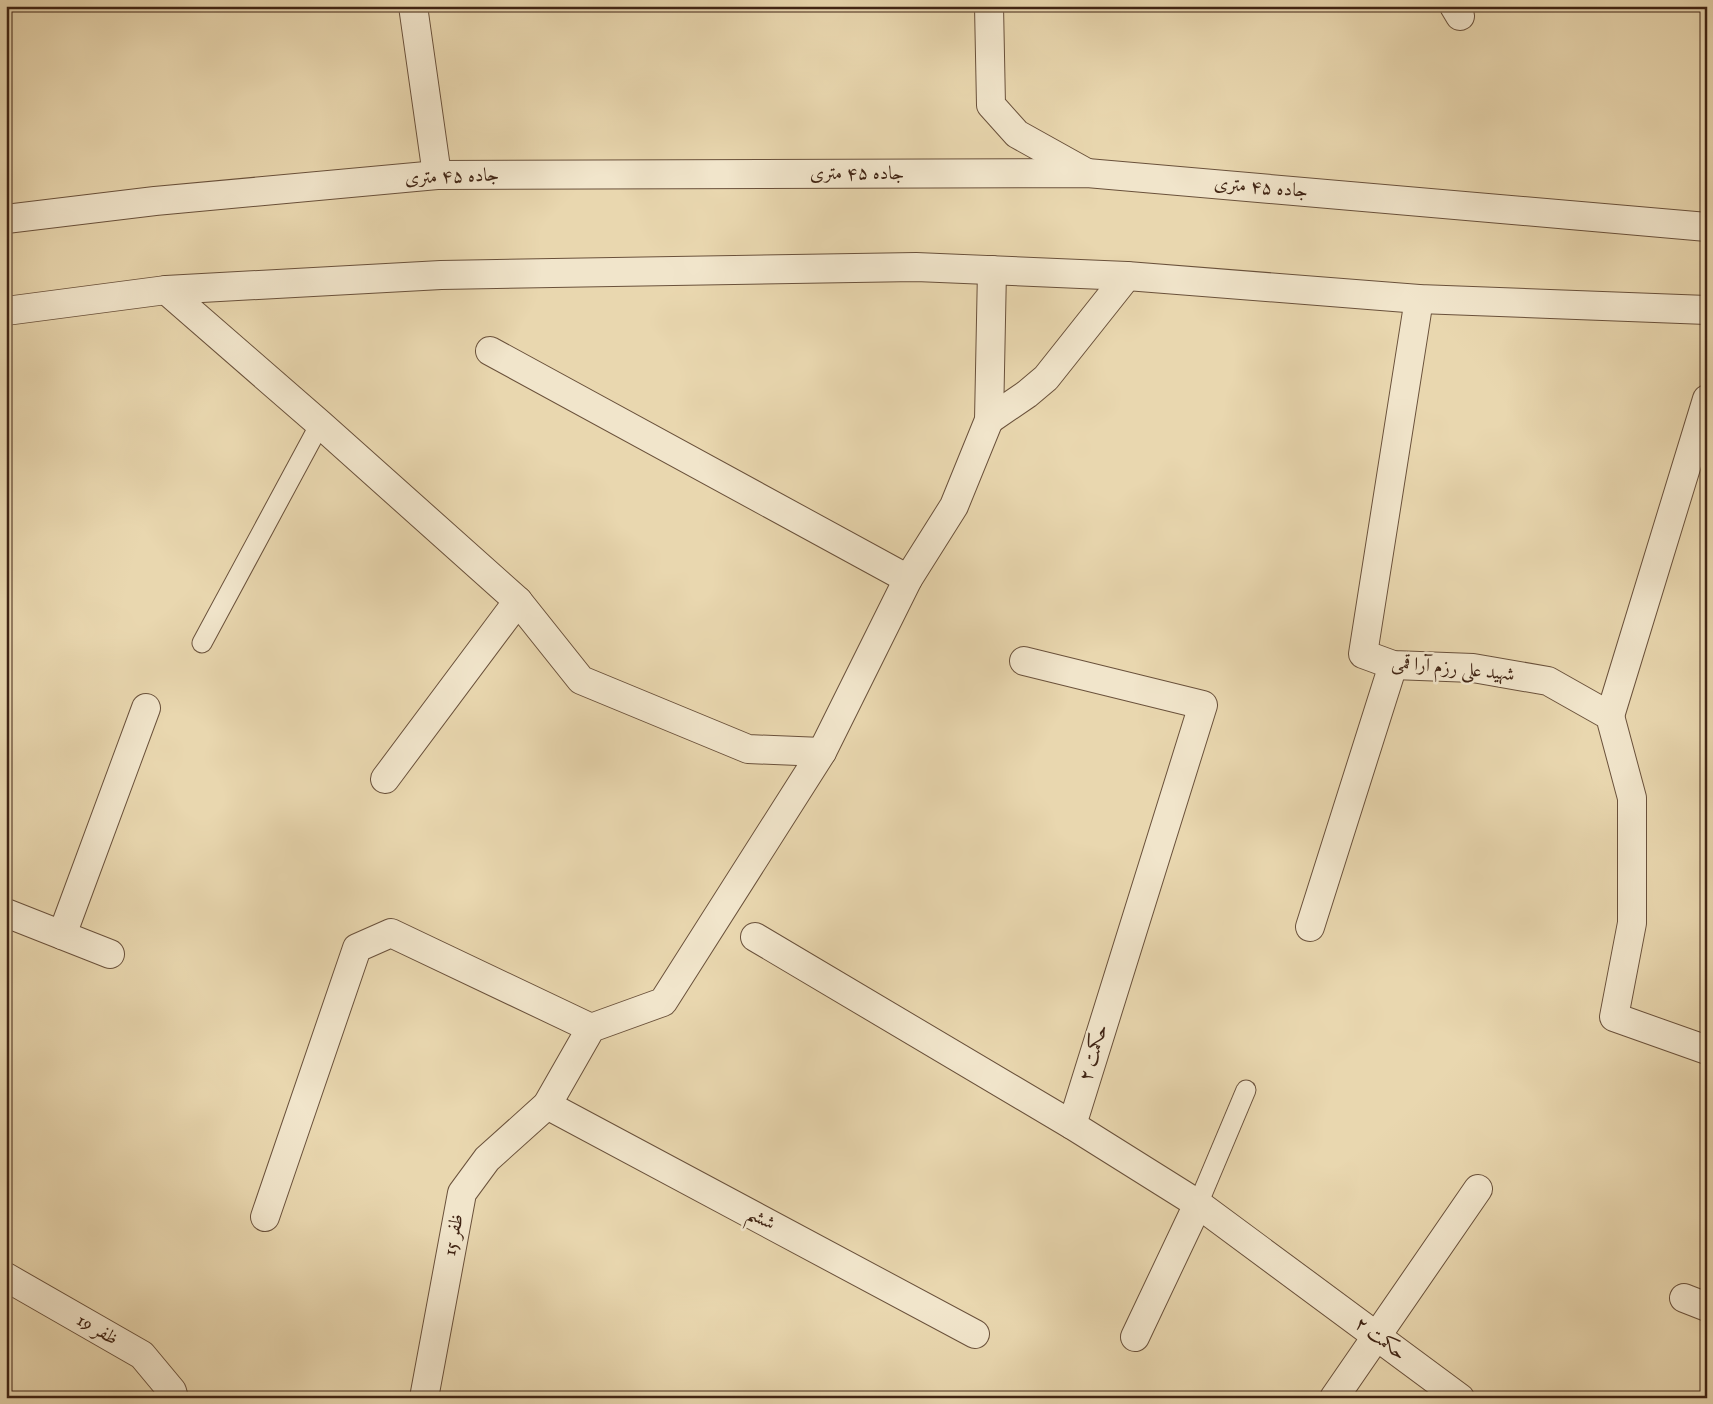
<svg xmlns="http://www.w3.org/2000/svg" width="1713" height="1404" viewBox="0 0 1713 1404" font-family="'IM FELL English',Amiri,serif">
<rect width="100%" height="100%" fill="#e9d7af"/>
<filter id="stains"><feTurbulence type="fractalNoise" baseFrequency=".004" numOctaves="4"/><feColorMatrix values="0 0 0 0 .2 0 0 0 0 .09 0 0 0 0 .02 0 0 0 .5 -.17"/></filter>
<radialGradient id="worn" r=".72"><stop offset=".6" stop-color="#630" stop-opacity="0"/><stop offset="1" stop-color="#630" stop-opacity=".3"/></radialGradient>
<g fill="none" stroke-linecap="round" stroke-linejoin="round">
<g stroke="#6a513b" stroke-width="21">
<g id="service">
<polyline points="202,643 320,424"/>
<polyline points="1198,1204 1246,1090"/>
</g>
</g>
<g stroke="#6a513b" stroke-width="30">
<g id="minor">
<polyline points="413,6 437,175"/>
<polyline points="989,6 991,105 1017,134 1087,173"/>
<polyline points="1454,6 1460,16"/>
<polyline points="166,290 320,424 518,601 581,680 748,749 822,752"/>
<polyline points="1419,299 1363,654 1393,665 1473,668 1548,681 1610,716 1632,798 1632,923 1614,1017 1707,1050"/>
<polyline points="490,351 908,579"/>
<polyline points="989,420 1027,394 1046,378 1127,276"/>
<polyline points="1024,661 1203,705 1072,1125 1198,1204 1460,1398"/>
<polyline points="1610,716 1707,399"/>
<polyline points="385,779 518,601"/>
<polyline points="6,913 110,954"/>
<polyline points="1310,927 1393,665"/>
<polyline points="62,935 146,708"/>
<polyline points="755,937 1072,1125"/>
<polyline points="547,1105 975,1334"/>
<polyline points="265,1217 357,948 391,933 591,1028"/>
<polyline points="6,1277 142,1355 172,1391 174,1398"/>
<polyline points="1684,1298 1707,1307"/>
<polyline points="1135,1337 1198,1204"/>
<polyline points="424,1398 462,1193 487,1159 547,1105 591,1028 663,1002 822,752 908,579 954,506 989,420 992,270"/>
<polyline points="1334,1398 1478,1189"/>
</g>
</g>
<g stroke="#6a513b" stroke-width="30">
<g id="tertiary">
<polyline points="6,219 155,201 437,175 1087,173 1707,227"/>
<polyline points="6,311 166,290 441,275 916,267 1127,276 1419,299 1707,310"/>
</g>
</g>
<use href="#service" stroke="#f1e5cb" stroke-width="19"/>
<use href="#minor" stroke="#f1e5cb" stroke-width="28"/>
<use href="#tertiary" stroke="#f1e5cb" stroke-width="28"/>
</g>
<g text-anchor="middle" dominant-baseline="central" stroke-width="5" stroke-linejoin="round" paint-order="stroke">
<g font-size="19" fill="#402414" stroke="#f1e5cb">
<text x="857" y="174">جاده ۴۵ متری</text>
<text transform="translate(452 177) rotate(-2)">جاده ۴۵ متری</text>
<text transform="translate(1261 188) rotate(5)">جاده ۴۵ متری</text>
<text transform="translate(1453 669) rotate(6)">شهید علی رزم آرا قمی</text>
<text transform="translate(1094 1053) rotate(-73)">حکمت ۲</text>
<text transform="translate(761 1219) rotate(28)">ششم</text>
<text transform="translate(454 1235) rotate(-79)">ظفر 15</text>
<text transform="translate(97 1330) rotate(30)">ظفر 19</text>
<text transform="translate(1380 1339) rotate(37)">حکمت ۲</text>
</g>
</g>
<rect width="1713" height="1404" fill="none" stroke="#e9d7af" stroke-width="25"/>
<rect x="8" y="8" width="1698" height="1389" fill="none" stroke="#402414" stroke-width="2.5"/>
<rect x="12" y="12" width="1688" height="1379" fill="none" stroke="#402414"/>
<rect width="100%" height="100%" filter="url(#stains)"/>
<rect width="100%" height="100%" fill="url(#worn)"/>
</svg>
